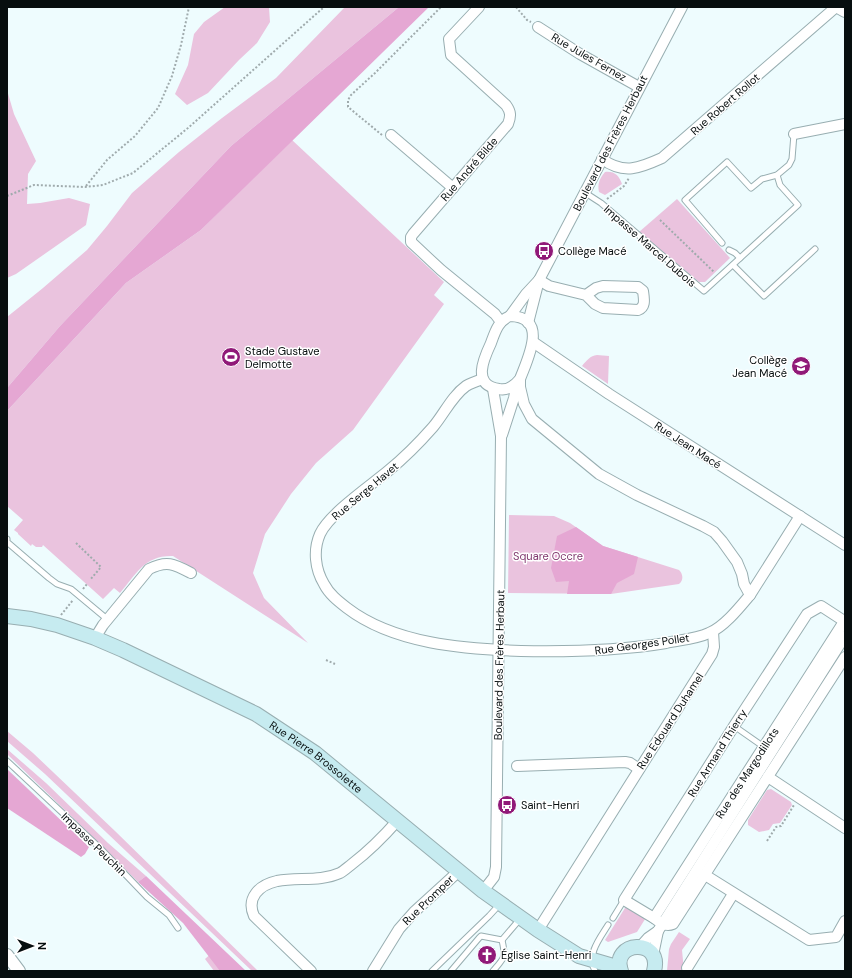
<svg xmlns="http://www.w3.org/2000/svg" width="852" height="978" viewBox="0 0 852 978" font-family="'DM Sans',sans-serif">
<rect width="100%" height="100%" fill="#eefcfe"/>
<g fill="#eac3de">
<polygon points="225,7 269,7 270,22 257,43 239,60 208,93 187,105 175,94 188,65 194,34 204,22"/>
<polygon points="345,7 399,7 231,146 60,326 7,388 7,317 43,288 87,250 107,226 132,193 179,152 222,118 276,78"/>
<polygon points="7,90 14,114 36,161 28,174 27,204 40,203 69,198 90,204 86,225 16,274 7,278"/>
<path d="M292,140L444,282L434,295L444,304L353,430L316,463L291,494L265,534L253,573L264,598L308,643L173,556C145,555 136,574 120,593L114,588L103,599L43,545L42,547H36L32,544L31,546L18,534V533L14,530L23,520L7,506V411L126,283L201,230Z"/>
<path d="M605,172C615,171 619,176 622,184L605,195L599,192C597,184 600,178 605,172Z"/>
<polygon points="677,199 730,258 705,282 699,282 639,232"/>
<path d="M597,355L609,356L608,384L582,366C587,360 590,356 597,355Z"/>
<path d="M509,515L554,516L570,523L603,546L679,570C683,574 684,580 679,584L611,594L508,593Z"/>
<polygon points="7,731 33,753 115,831 258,971 252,971 45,774 7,741"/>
<polygon points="7,749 46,783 108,843 146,876 138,882 102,846 7,754"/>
<polygon points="771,789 791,802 792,805 780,823 773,824 769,830 759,832 748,825 748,820 767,790"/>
<polygon points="631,906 647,916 637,932 608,942 605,940 625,908"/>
<polygon points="679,932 690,939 682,950 684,971 667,971 669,949 671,944"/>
<polygon points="214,951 235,971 214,971 205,959"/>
</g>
<g fill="#e5a7d3">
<polygon points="399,7 429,7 201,230 126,283 7,411 7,388 60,326 231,146"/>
<polygon points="576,527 603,546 638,557 634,574 617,583 611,594 567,594 569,581 556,582 551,568 557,536"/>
<polygon points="7,769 89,847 85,854 81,857 7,808"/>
<polygon points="146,876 246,971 220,971 183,923 138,882"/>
</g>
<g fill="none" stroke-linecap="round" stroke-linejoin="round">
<g stroke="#98aeb1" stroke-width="7">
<g id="service">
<polyline points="584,192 601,203 704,291 798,205 780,185 777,175"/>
<polyline points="722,243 685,200 727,162 751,188 762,179 777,175 789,165 792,159 794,134"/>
<polyline points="729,250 735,253 740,258"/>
<polyline points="733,265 764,296 815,249"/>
<polyline points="7,539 7,542 49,578 57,584 71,589 107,619"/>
<polyline points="734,726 764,747"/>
<polyline points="7,761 100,848 147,897 169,915 178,928"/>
<polyline points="613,918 624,900"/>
<polyline points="502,940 520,919"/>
<polyline points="432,971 489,916 500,904"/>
<polyline points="451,971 479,938 481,936 502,940"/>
<path d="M493,971C505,957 506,958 502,940"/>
<path d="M595,971C586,955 600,938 608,925"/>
</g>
</g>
<g stroke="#98aeb1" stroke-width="12">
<g id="minor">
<path d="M479,7L449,39L451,55L506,105C511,112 511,116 508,124L413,234L411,237V242L441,270L495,314L501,322"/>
<polyline points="538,27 580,54 639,87"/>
<polyline points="794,134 845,124"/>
<polyline points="391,135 453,188"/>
<path d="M602,159C624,175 640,168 662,158L836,7"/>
<path d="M539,280L549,286L586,295L595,304L603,308L638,310C646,307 644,299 643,291L638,287L603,286L596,288L586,295"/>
<path d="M510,316C549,317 528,358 520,379C515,385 508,391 499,389C472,385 483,360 491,343C495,332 498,321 510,316Z"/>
<polyline points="510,316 526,294 539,280"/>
<polyline points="528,323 539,280 682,7"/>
<polyline points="533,342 609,394 845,545"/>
<path d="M483,379C477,381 471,383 466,386C452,396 444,414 433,427C419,443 404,458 388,471C370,486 329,514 320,534C313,550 315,569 324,584C329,594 338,601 347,608C394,644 464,649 521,651C570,652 617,651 666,643C680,640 696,639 709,633C724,627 740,607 750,595L800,516"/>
<polyline points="520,379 520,387 524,404 532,419 599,474 637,495 703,526 714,532 722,541 737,562 742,574 744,584 750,595"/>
<polyline points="502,435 514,398 517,383"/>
<path d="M845,620L654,918C660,923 666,927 673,924L845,657"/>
<path d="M95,638L103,625L149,569C167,560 174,564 191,573"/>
<polyline points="517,766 625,762 630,763 639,769"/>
<polyline points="768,777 845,828"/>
<polyline points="705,875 809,940 836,937 845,921"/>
<polyline points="483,891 494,877 496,867 501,436 493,389"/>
<polyline points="654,918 624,900 734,726 807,614 821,606 844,621"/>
<polyline points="538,930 712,654 714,647 713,632"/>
<polyline points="640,947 648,938 658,931 845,636"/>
<polyline points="653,955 658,931"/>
<polyline points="687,968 733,894"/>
<path d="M311,971L254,916C246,898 259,885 277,881C298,877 320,882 340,873C344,871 348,867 352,864C369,851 384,836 398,820"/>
<polyline points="373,971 399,929 414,912 459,871"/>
</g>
</g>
<g stroke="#98aeb1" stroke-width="14">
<g id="tertiary">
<polyline points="838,7 845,11"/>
<polyline points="7,955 19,971"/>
</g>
</g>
<g stroke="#98aeb1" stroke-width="16">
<g id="secondary">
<path id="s1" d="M7,616L31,619L57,625L95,638L123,650L256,714L315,753L483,891L538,930L579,956L620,968"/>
<path d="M621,971C610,941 663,937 654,971"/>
</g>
</g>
<g stroke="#a0abad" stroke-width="2" stroke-dasharray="2 2" stroke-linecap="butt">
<polyline points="516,7 527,20 531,22"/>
<polyline points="382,135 348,107 348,100 351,95 375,73 441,7"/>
<polyline points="86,186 107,160 135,136 158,108 172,76 181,45 189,7"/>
<polyline points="7,196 34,185 85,187 103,185 133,173 188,128 324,7"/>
<polyline points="607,199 624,186 629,178"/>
<polyline points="660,220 714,272"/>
<polyline points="76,543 101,567 90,580"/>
<polyline points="83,589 87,584"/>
<polyline points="61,615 73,600"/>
<polyline points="326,660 335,664"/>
<polyline points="767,841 776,827 781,826 794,805"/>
</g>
<use href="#service" stroke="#fff" stroke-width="5"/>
<use href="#minor" stroke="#fff" stroke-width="10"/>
<use href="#tertiary" stroke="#fff" stroke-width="12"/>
<use href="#secondary" stroke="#c6ebf0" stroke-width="14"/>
</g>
<defs>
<g id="bus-disc" transform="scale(1)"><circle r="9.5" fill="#901978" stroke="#fff"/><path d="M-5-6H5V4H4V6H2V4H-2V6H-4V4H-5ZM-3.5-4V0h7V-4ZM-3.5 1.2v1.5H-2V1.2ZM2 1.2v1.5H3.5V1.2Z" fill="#fff"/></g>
<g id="stadium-disc" transform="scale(1)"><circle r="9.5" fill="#901978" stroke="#fff"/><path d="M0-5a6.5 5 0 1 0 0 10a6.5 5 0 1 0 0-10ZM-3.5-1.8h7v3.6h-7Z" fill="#fff"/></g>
<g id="school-disc" transform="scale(1)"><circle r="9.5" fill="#901978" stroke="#fff"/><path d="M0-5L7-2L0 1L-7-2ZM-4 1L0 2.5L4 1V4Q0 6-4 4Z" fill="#fff"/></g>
<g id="church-disc" transform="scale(1)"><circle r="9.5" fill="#901978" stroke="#fff"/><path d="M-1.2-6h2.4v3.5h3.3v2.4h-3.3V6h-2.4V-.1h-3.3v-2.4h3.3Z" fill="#fff"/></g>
</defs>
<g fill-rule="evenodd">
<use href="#bus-disc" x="544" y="251"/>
<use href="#stadium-disc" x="231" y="357"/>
<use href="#school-disc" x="801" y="366"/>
<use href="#bus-disc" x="507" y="805"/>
<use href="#church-disc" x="487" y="955"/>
</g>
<g text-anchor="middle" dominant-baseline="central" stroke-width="3" stroke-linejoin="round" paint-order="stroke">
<g font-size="11" fill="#070e0f" stroke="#fff">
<text transform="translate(589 57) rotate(30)">Rue Jules Fernez</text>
<text transform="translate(725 104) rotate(-41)">Rue Robert Rollot</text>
<text transform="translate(610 143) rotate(-63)">Boulevard des Frères Herbaut</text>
<text transform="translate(469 169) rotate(-49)">Rue André Bilde</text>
<text transform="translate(650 246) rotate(41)">Impasse Marcel Dubois</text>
<text transform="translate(688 445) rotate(33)">Rue Jean Macé</text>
<text transform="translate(365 491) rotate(-40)">Rue Serge Havet</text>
<text transform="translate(642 644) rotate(-8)">Rue Georges Pollet</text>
<text transform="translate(499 665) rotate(-89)">Boulevard des Frères Herbaut</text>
<text transform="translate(670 721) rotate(-57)">Rue Edouard Duhamel</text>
<text transform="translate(717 753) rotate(-58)">Rue Armand Thierry</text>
<text stroke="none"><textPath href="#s1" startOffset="343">Rue Pierre Brossolette</textPath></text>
<text transform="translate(747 773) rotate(-57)">Rue des Margodillots</text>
<text transform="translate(94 844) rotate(44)">Impasse Peuchin</text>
<text transform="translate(428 900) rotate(-44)">Rue Promper</text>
</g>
<g font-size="11" fill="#070e0f" stroke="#fff" text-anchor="start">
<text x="558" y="251">Collège Macé</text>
<text x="245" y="351">Stade Gustave<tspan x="245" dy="13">Delmotte</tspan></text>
<text x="787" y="360" text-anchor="end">Collège<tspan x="787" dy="13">Jean Macé</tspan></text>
<text x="521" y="805">Saint-Henri</text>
<text x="501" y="955">Église Saint-Henri</text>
</g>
<g font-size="11" fill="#81396f" stroke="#fff">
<text x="548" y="556">Square Occre</text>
</g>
</g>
<rect width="852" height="978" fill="none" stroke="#070e0f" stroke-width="16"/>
<g transform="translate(32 946) rotate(90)" stroke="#ffffff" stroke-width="3" paint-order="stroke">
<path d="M0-3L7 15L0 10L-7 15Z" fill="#070e0f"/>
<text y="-6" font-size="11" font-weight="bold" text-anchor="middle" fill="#070e0f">N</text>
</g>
</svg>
